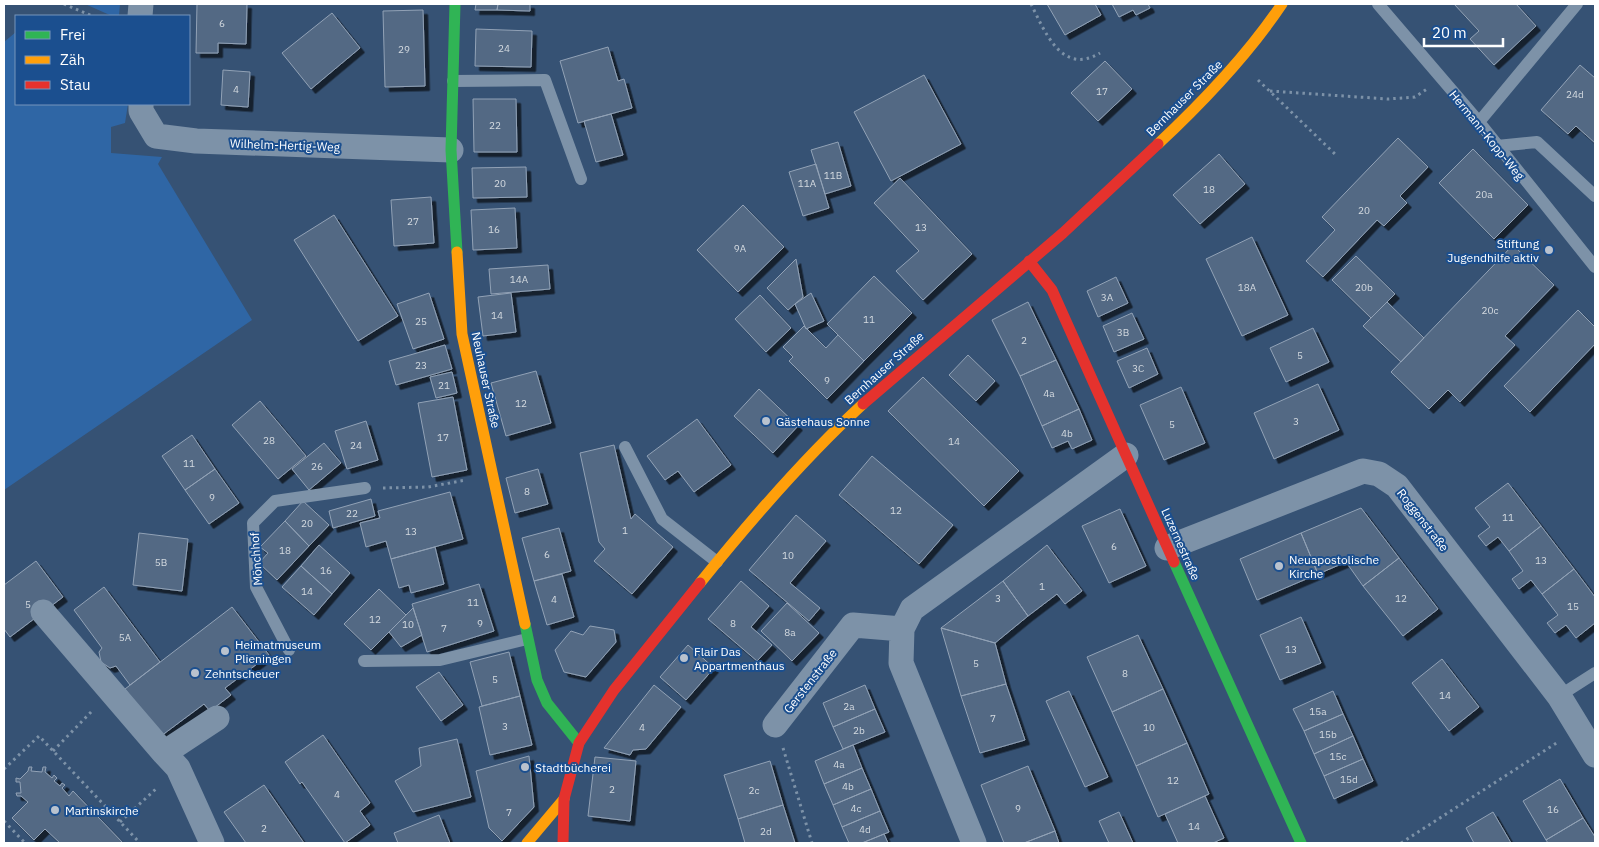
<svg xmlns="http://www.w3.org/2000/svg" width="1599" height="847" viewBox="0 0 1599 847" font-family="'IBM Plex Sans',sans-serif">
	<style>
		.green { fill: #2f66a5 }
		.building { fill: #526984; stroke: #92a2b6; filter: url(#shadow) }
		.lines { fill: none; stroke-linecap: round; stroke-linejoin: round }
		.path { stroke: #7d92a8; stroke-width: 3; stroke-dasharray: 2.5 4; stroke-linecap: butt }
		.lane { stroke: #7d92a8; stroke-width: 12 }
		.street { stroke: #7d92a8; stroke-width: 25 }
		.fast { stroke: #30b455; stroke-width: 11 }
		.slow { stroke: #ff9f0a; stroke-width: 11 }
		.jam { stroke: #e5322d; stroke-width: 11 }
		.poi-dot { fill: #b9c2ce; stroke: #1b4f8f; stroke-width: 2 }
		.labels { text-anchor: middle; dominant-baseline: central; stroke-width: 4; stroke-linejoin: round; paint-order: stroke }
		.number-label { font-size: 10px; fill: #d4dae0 }
		.street-label { font-size: 12px; fill: #fff; stroke: #1b4f8f }
		.poi-label { font-size: 12px; fill: #fff; stroke: #1b4f8f; text-anchor: start }
	</style>
	<defs>
		<filter id="shadow"><feDropShadow dx="4.5" dy="4.5" stdDeviation="0" flood-color="#0009"/></filter>
	</defs>
	<rect width="100%" height="100%" fill="#365274"/>
	<!-- green -->
	<path class="green" d="M85,4H120L119,16H112Z
		M16,32V104H128L125,123L111,127V153L162,157L158,164L252,320L4,490V42Z"/>
	<!-- building -->
	<path class="building" d="M197,4H247L246,44L218,43V53H196Z
		M476,4H498L497,10H475Z
		M498,4H530V11L497,10Z
		M1047,4H1095L1101,15L1065,35Z
		M1112,4H1148L1150,8L1136,15L1133,10L1119,17Z
		M1454,4H1516L1536,26L1494,65L1470,39L1479,31Z
		M423,10L425,86L385,87L383,11Z
		M332,13L360,48L311,89L282,53Z
		M476,29L532,31L531,67L475,66Z
		M608,47L618,81L624,79L632,108L578,123L560,61Z
		M1105,61L1132,89L1098,121L1071,93Z
		M1580,65L1595,78V143L1576,126L1568,134L1541,110Z
		M223,70L250,72L248,107L221,105Z
		M924,75L961,144L891,181L854,112Z
		M473,99H516L517,152H474Z
		M611,114L623,155L596,162L584,121Z
		M1398,138L1428,167L1400,196L1407,203L1384,226L1377,220L1323,277L1306,261L1335,230L1322,217Z
		M838,142L851,186L825,194L811,150Z
		M1473,149L1528,205L1494,239L1439,183Z
		M1219,154L1245,184L1200,224L1173,195Z
		M816,164L829,208L803,216L789,172Z
		M526,167L527,197L473,198L472,168Z
		M900,178L972,254L923,300L896,271L919,251L874,203Z
		M431,197L434,243L394,246L391,200Z
		M743,205L784,247L738,292L697,250Z
		M515,208L517,248L473,250L471,210Z
		M334,215L398,316L358,341L294,240Z
		M1252,237L1288,315L1242,336L1206,259Z
		M1513,245L1554,285L1505,336L1515,345L1460,402L1448,390L1429,409L1391,372Z
		M1356,256L1395,294L1371,318L1332,280Z
		M796,259L803,297L788,310L767,288Z
		M548,265L550,289L491,294L489,269Z
		M874,276L912,313L864,361L827,324Z
		M1116,277L1128,303L1098,317L1087,291Z
		M429,293L444,339L413,349L397,304Z
		M511,293L516,332L483,336L478,297Z
		M811,293L824,321L806,329L795,304Z
		M760,295L791,328L766,352L735,319Z
		M1028,302L1056,360L1020,376L992,320Z
		M1387,302L1424,338L1401,362L1363,326Z
		M1578,310L1595,327V344L1530,412L1504,386Z
		M1132,313L1144,339L1114,352L1103,326Z
		M804,326L826,348L838,335L864,361L827,399L789,361L793,357L783,347Z
		M1313,328L1329,362L1286,382L1270,348Z
		M445,345L452,369L396,385L389,361Z
		M1147,348L1158,374L1129,388L1117,361Z
		M968,355L995,381L976,401L949,375Z
		M1056,360L1079,409L1042,426L1020,376Z
		M536,371L551,423L506,436L491,383Z
		M452,372L457,393L436,398L430,377Z
		M923,377L1019,471L984,506L888,411Z
		M1318,384L1339,430L1274,459L1254,413Z
		M1181,387L1205,443L1164,460L1140,405Z
		M759,389L798,426L773,453L734,416Z
		M453,397L467,470L432,477L418,403Z
		M260,401L306,456L278,479L232,425Z
		M1079,409L1092,440L1072,449L1068,441L1052,448L1042,426Z
		M697,419L731,465L694,492L678,471L665,480L647,456Z
		M366,421L378,460L347,469L335,431Z
		M192,435L215,469L185,490L162,456Z
		M324,443L341,463L309,490L292,469Z
		M614,445L631,519L635,514L673,547L632,594L594,561L605,549L599,542L580,453Z
		M872,456L953,525L919,564L839,495Z
		M215,469L239,503L209,524L185,490Z
		M538,469L548,504L515,513L506,478Z
		M1508,483L1541,526L1509,551L1498,537L1486,546L1478,536L1490,527L1475,508Z
		M450,492L463,539L391,559L386,541L366,547L360,523L380,518L378,511Z
		M371,499L375,516L333,528L329,511Z
		M303,501L329,525L309,546L285,521Z
		M1361,508L1399,558L1363,586L1346,562L1318,574L1301,533Z
		M1120,509L1146,566L1109,583L1082,526Z
		M796,515L826,541L790,583L820,608L809,621L749,570Z
		M285,521L309,546L277,580L259,563L268,553L260,547Z
		M1541,526L1574,569L1542,594L1531,580L1519,589L1512,579L1523,571L1509,551Z
		M559,528L571,571L534,581L522,538Z
		M139,533L188,539L182,591L133,585Z
		M1301,533L1318,574L1257,600L1240,559Z
		M319,545L350,573L332,594L301,566Z
		M1047,545L1082,591L1065,604L1057,594L1028,616L1003,581Z
		M435,547L444,584L411,593L409,585L399,588L391,559Z
		M1399,558L1438,609L1403,636L1363,586Z
		M36,561L63,597L10,637L4,629V585Z
		M301,566L332,594L314,615L282,587Z
		M1574,569L1595,597V623L1576,638L1566,625L1555,633L1547,623L1558,615L1542,594Z
		M562,574L574,617L547,625L534,581Z
		M741,581L769,606L751,627L772,645L757,661L708,619Z
		M1003,581L1028,616L995,643L941,628Z
		M479,584L494,631L427,652L412,604Z
		M104,587L160,662L130,685L116,666L110,668L101,662L99,652L102,648L74,610Z
		M379,589L406,615L371,650L344,624Z
		M787,603L819,633L792,661L761,631Z
		M232,607L269,655L225,688L231,695L210,711L204,704L161,736L125,689Z
		M413,608L422,635L401,647L389,632Z
		M1301,617L1321,663L1280,680L1260,635Z
		M590,626L614,630L616,642L586,677L564,672L555,650L571,631L583,635Z
		M941,628L995,643L1006,684L961,696Z
		M1138,635L1163,689L1112,712L1087,657Z
		M688,645L714,668L686,700L660,677Z
		M509,652L520,696L482,706L470,662Z
		M1442,659L1479,707L1449,731L1412,683Z
		M439,672L463,705L441,721L416,687Z
		M1006,684L1025,740L980,753L961,696Z
		M654,685L681,707L646,749L633,750L630,755L604,748Z
		M865,685L875,709L833,727L823,703Z
		M1163,689L1187,743L1136,766L1112,712Z
		M1069,691L1108,777L1085,787L1046,701Z
		M1333,691L1343,714L1304,731L1293,709Z
		M520,696L532,745L490,755L479,707Z
		M875,709L885,732L843,749L833,727Z
		M1343,714L1353,736L1314,754L1304,731Z
		M323,735L370,803L360,811L370,825L345,843L302,782L300,784L285,762Z
		M1353,736L1363,759L1324,776L1314,754Z
		M457,739L471,797L413,812L395,781L421,766L419,748Z
		M1187,743L1209,794L1158,817L1136,766Z
		M853,745L862,768L824,784L815,761Z
		M529,756L534,807L502,841L489,828L476,771Z
		M595,757L636,761L630,821L588,816Z
		M1363,759L1373,781L1334,799L1324,776Z
		M770,761L783,805L738,819L724,775Z
		M1028,766L1055,831L1024,843H1004L981,785Z
		M29,767H32L31,771L42,772L43,767H46L45,772L52,778L54,775L57,778L54,781L60,786L62,783L65,785L62,788L69,796L73,791L123,843H60L45,829L34,840L12,818L28,802L21,796H17L16,793H21L20,782H16V778L20,779L28,771Z
		M862,768L871,789L833,805L824,784Z
		M1560,779L1583,818L1546,840L1523,801Z
		M264,785L304,843H246L224,812Z
		M871,789L880,811L842,827L833,805Z
		M1205,796L1224,838L1213,843H1178L1165,814Z
		M783,805L795,843H745L738,819Z
		M880,811L889,832L862,843H849L842,827Z
		M1119,812L1133,843H1109L1099,821Z
		M1493,812L1511,843H1474L1466,828Z
		M439,815L450,843H398L394,833Z
		M1583,818L1595,837V843H1548L1546,840Z
		M1055,831L1059,843H1024Z
		M884,834L888,843H862Z"/>
	<g class="lines">
		<!-- path -->
		<path class="path" d="M64,4L92,16
			M1031,4C1045,32 1062,76 1100,53
			M1258,80L1335,154
			M1270,91L1388,99L1415,97L1427,89
			M383,488L428,487L466,480
			M783,748L812,843
			M53,751L93,710
			M4,769L39,736L140,843
			M4,821L25,843
			M120,822L158,787
			M1401,843L1558,742"/>
		<!-- lane -->
		<path class="lane" d="M1378,4L1479,122L1595,267
			M453,81L545,80L581,179
			M1479,122L1577,4
			M1497,146L1537,142L1595,196
			M625,447L662,519L717,562
			M289,650L256,587L253,523L275,501L365,488
			M364,661L440,660L527,639
			M1559,696L1595,673"/>
		<!-- street -->
		<path class="street" d="M140,16L141,4
			M141,104V111L156,136L196,141L451,150
			M1167,548L1363,471L1379,474L1397,486L1559,696L1595,755
			M43,612L164,753
			M775,725L853,625L902,629
			M212,843L178,768L164,753L217,718
			M974,843L901,663L902,629L912,609L1126,455"/>
		<!-- fast -->
		<path class="fast" d="M455,4L451,150L457,252
			M1174,562L1301,843
			M525,624L537,680L547,703L579,743"/>
		<!-- slow -->
		<path class="slow" d="M1158,144C1204,101 1247,56 1282,4
			M457,252L462,334L525,624
			M700,583C750,521 804,458 863,404
			M527,843L564,799"/>
		<!-- jam -->
		<path class="jam" d="M1029,261L1052,290L1174,562
			M863,404L1063,233L1158,144
			M563,843L564,799L579,743L614,690L700,583"/>
	</g>
	<!-- markers -->
	<g class="poi-dot">
		<circle cx="1549" cy="250" r="5"/>
		<circle cx="766" cy="421" r="5"/>
		<circle cx="1279" cy="566" r="5"/>
		<circle cx="225" cy="651" r="5"/>
		<circle cx="684" cy="658" r="5"/>
		<circle cx="195" cy="673" r="5"/>
		<circle cx="525" cy="767" r="5"/>
		<circle cx="55" cy="810" r="5"/>
	</g>
	<g class="labels">
		<!-- number labels -->
		<g class="number-label">
			<text x="222" y="23">6</text>
			<text x="504" y="48">24</text>
			<text x="404" y="49">29</text>
			<text x="236" y="89">4</text>
			<text x="1102" y="91">17</text>
			<text x="1575" y="94">24d</text>
			<text x="495" y="125">22</text>
			<text x="833" y="175">11B</text>
			<text x="500" y="183">20</text>
			<text x="807" y="183">11A</text>
			<text x="1209" y="189">18</text>
			<text x="1484" y="194">20a</text>
			<text x="1364" y="210">20</text>
			<text x="413" y="221">27</text>
			<text x="921" y="227">13</text>
			<text x="494" y="229">16</text>
			<text x="740" y="248">9A</text>
			<text x="519" y="279">14A</text>
			<text x="1247" y="287">18A</text>
			<text x="1364" y="287">20b</text>
			<text x="1107" y="297">3A</text>
			<text x="1490" y="310">20c</text>
			<text x="497" y="315">14</text>
			<text x="869" y="319">11</text>
			<text x="421" y="321">25</text>
			<text x="1123" y="332">3B</text>
			<text x="1024" y="340">2</text>
			<text x="1300" y="355">5</text>
			<text x="421" y="365">23</text>
			<text x="1138" y="368">3C</text>
			<text x="827" y="380">9</text>
			<text x="444" y="385">21</text>
			<text x="1049" y="393">4a</text>
			<text x="521" y="403">12</text>
			<text x="1296" y="421">3</text>
			<text x="1172" y="424">5</text>
			<text x="1067" y="433">4b</text>
			<text x="443" y="437">17</text>
			<text x="269" y="440">28</text>
			<text x="954" y="441">14</text>
			<text x="356" y="445">24</text>
			<text x="189" y="463">11</text>
			<text x="317" y="466">26</text>
			<text x="527" y="491">8</text>
			<text x="212" y="497">9</text>
			<text x="896" y="510">12</text>
			<text x="352" y="513">22</text>
			<text x="1508" y="517">11</text>
			<text x="307" y="523">20</text>
			<text x="625" y="530">1</text>
			<text x="411" y="531">13</text>
			<text x="1114" y="546">6</text>
			<text x="285" y="550">18</text>
			<text x="547" y="554">6</text>
			<text x="788" y="555">10</text>
			<text x="1541" y="560">13</text>
			<text x="161" y="562">5B</text>
			<text x="326" y="570">16</text>
			<text x="1042" y="586">1</text>
			<text x="307" y="591">14</text>
			<text x="998" y="598">3</text>
			<text x="1401" y="598">12</text>
			<text x="554" y="599">4</text>
			<text x="473" y="602">11</text>
			<text x="28" y="604">5</text>
			<text x="1573" y="606">15</text>
			<text x="375" y="619">12</text>
			<text x="480" y="623">9</text>
			<text x="733" y="623">8</text>
			<text x="408" y="624">10</text>
			<text x="444" y="628">7</text>
			<text x="790" y="632">8a</text>
			<text x="125" y="637">5A</text>
			<text x="1291" y="649">13</text>
			<text x="976" y="663">5</text>
			<text x="1125" y="673">8</text>
			<text x="495" y="679">5</text>
			<text x="1445" y="695">14</text>
			<text x="849" y="706">2a</text>
			<text x="1318" y="711">15a</text>
			<text x="993" y="718">7</text>
			<text x="505" y="726">3</text>
			<text x="642" y="727">4</text>
			<text x="1149" y="727">10</text>
			<text x="859" y="730">2b</text>
			<text x="1328" y="734">15b</text>
			<text x="1338" y="756">15c</text>
			<text x="839" y="764">4a</text>
			<text x="1349" y="779">15d</text>
			<text x="1173" y="780">12</text>
			<text x="848" y="786">4b</text>
			<text x="612" y="789">2</text>
			<text x="754" y="790">2c</text>
			<text x="337" y="794">4</text>
			<text x="856" y="808">4c</text>
			<text x="1018" y="808">9</text>
			<text x="1553" y="809">16</text>
			<text x="509" y="812">7</text>
			<text x="1194" y="826">14</text>
			<text x="264" y="828">2</text>
			<text x="865" y="829">4d</text>
			<text x="766" y="831">2d</text>
		</g>
		<!-- street labels -->
		<g class="street-label">
			<text transform="translate(1184 98) rotate(-45)">Bernhauser Straße</text>
			<text transform="translate(1487 135) rotate(51)">Hermann-Kopp-Weg</text>
			<text transform="translate(285 145) rotate(2)">Wilhelm-Hertig-Weg</text>
			<text transform="translate(884 368) rotate(-42)">Bernhauser Straße</text>
			<text transform="translate(486 380) rotate(78)">Neuhauser Straße</text>
			<text transform="translate(1423 520) rotate(52)">Roggenstraße</text>
			<text transform="translate(1181 544) rotate(66)">Luzernestraße</text>
			<text transform="translate(256 559) rotate(-94)">Mönchhof</text>
			<text transform="translate(810 681) rotate(-52)">Gerstenstraße</text>
		</g>
		<!-- poi labels -->
		<g class="poi-label">
			<text x="1539" y="243" text-anchor="end">Stiftung<tspan x="1539" dy="14">Jugendhilfe aktiv</tspan></text>
			<text x="776" y="421">Gästehaus Sonne</text>
			<text x="1289" y="559">Neuapostolische<tspan x="1289" dy="14">Kirche</tspan></text>
			<text x="235" y="644">Heimatmuseum<tspan x="235" dy="14">Plieningen</tspan></text>
			<text x="694" y="651">Flair Das<tspan x="694" dy="14">Appartmenthaus</tspan></text>
			<text x="205" y="673">Zehntscheuer</text>
			<text x="535" y="767">Stadtbücherei</text>
			<text x="65" y="810">Martinskirche</text>
		</g>
	</g>
	<!-- border -->
	<rect width="1599" height="847" fill="none" stroke="#ffffff" stroke-width="10"/>
	<!-- legend -->
	<rect x="15" y="15" width="175" height="90" fill="#1b4f8f" stroke="#7695bc"/>
	<rect x="25" y="31" width="25" height="8" fill="#30b455" stroke="#7695bc"/>
	<text x="60" y="40" font-size="15" fill="#ffffff">Frei</text>
	<rect x="25" y="56" width="25" height="8" fill="#ff9f0a" stroke="#7695bc"/>
	<text x="60" y="65" font-size="15" fill="#ffffff">Zäh</text>
	<rect x="25" y="81" width="25" height="8" fill="#e5322d" stroke="#7695bc"/>
	<text x="60" y="90" font-size="15" fill="#ffffff">Stau</text>
	<!-- scale -->
	<path d="M1424 38v8h79v-8" fill="none" stroke="#ffffff" stroke-width="2.5"/>
	<text x="1432" y="38" font-size="15" fill="#ffffff" stroke="#1b4f8f" stroke-width="4" paint-order="stroke">20 m</text>
</svg>
